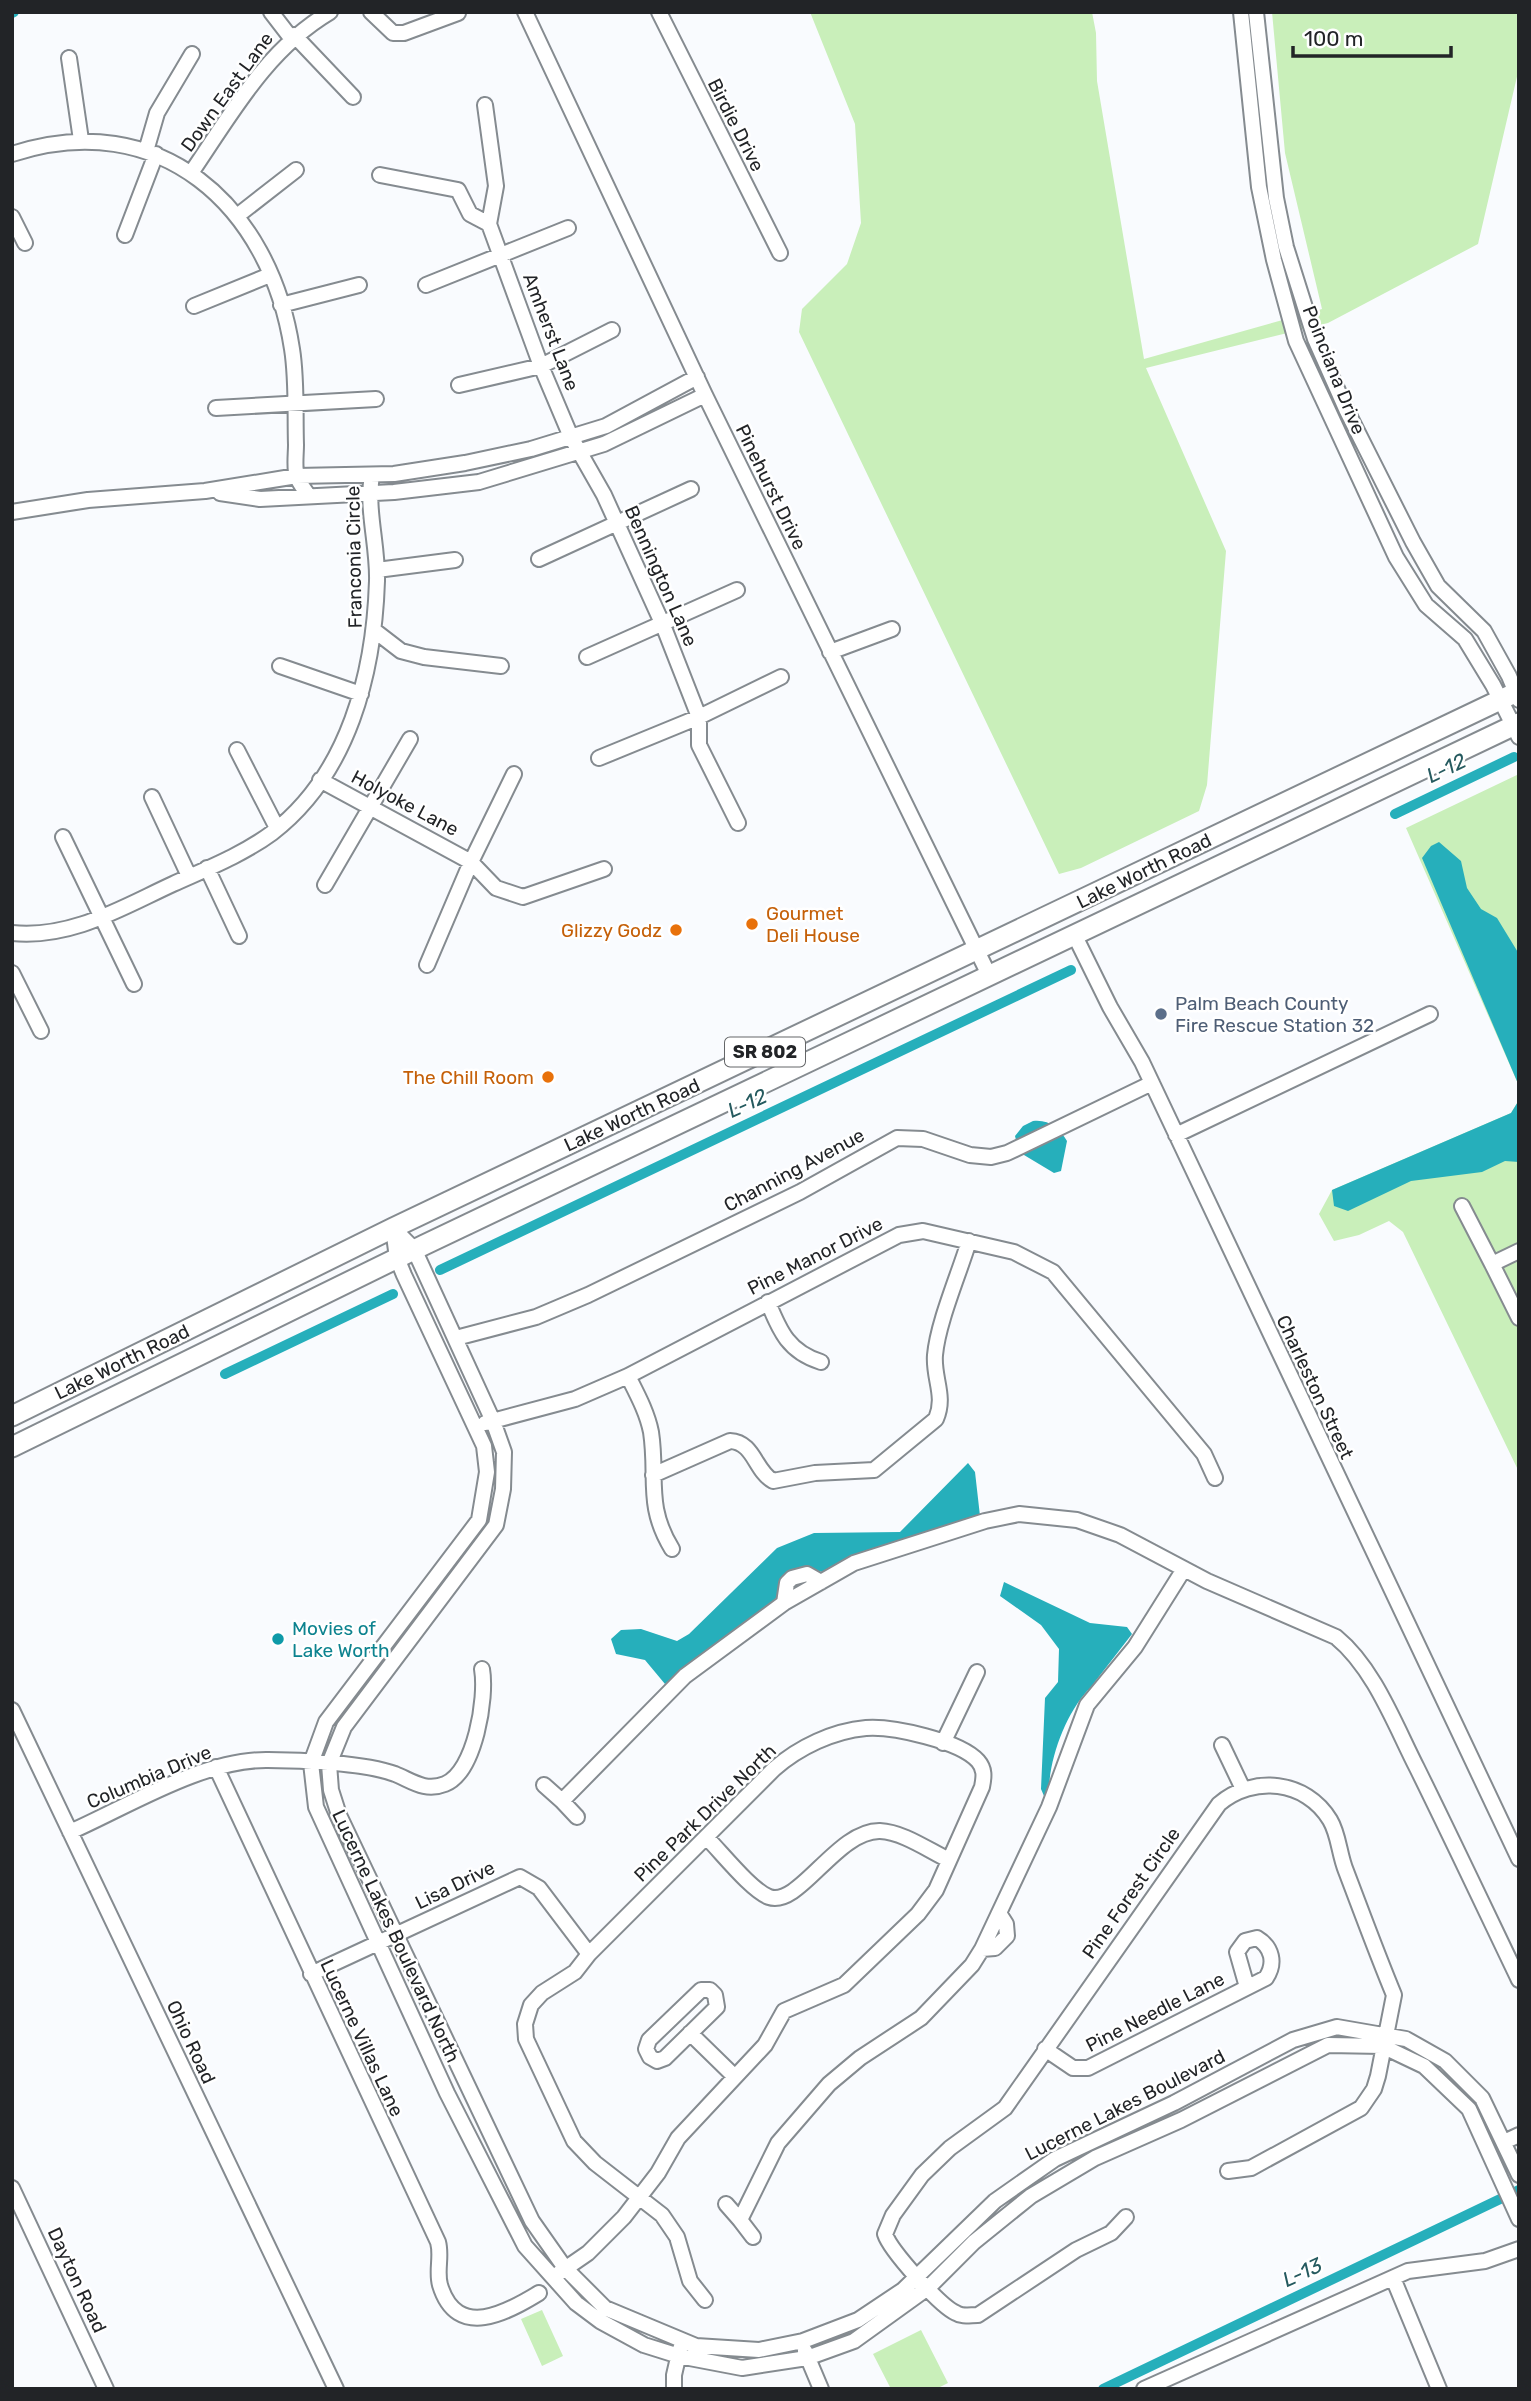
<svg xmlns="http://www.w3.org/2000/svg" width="1531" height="2401" viewBox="0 0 1531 2401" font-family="Rubik,sans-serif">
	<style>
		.green { fill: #c9efba }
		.water { fill: #26afbb }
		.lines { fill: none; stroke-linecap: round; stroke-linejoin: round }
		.canal { stroke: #26afbb; stroke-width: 10 }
		.minor-casing { stroke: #858b90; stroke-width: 18 }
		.major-casing { stroke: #858b90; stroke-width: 23 }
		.minor { stroke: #fff; stroke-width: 14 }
		.major { stroke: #fff; stroke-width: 19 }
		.food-dot { fill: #e8710a; stroke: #fff; stroke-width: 2.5 }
		.service-dot { fill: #5c6f8a; stroke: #fff; stroke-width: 2.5 }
		.culture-dot { fill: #0f9aa8; stroke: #fff; stroke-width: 2.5 }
		.labels { text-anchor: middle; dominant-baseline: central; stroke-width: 5; stroke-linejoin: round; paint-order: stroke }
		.shield { fill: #fff; stroke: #646668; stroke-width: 2 }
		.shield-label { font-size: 18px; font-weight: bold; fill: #222427 }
		.street-label { font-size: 19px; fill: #222427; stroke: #fff }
		.food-label { font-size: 19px; fill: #c56008; stroke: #fff; text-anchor: end }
		.service-label { font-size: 19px; fill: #4e5e75; stroke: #fff; text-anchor: start }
		.culture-label { font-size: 19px; fill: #0d838f; stroke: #fff; text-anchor: start }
		.water-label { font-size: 21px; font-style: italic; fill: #255a5f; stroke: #fff }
	</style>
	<rect width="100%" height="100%" fill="#f9fbfe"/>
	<!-- green -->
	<path class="green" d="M810,12H1092L1096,33L1097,81L1144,359L1322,309L1285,153L1272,12H1517L1519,16V68L1478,244L1328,323L1146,368L1226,551L1207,785L1199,811L1081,868L1059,874L799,332L802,309L847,264L861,223L855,124Z
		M1519,774V1086L1406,828Z
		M1519,1100V1472L1403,1232L1389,1221L1359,1235L1334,1241L1319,1214L1332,1190L1511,1113Z
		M542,2310L563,2356L542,2366L521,2319Z
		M921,2330L948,2383L936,2389H891L873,2354Z"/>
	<!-- water -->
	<path class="water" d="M1439,842L1461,861L1467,888L1481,909L1497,918L1519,954V1086L1422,858L1431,846Z
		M1519,1100V1162L1505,1161L1482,1172L1411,1181L1348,1211L1334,1206L1332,1190L1511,1113Z
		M1033,1121C1049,1119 1060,1129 1067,1141L1061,1171L1054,1173L1019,1152L1015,1136L1023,1126Z
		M968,1463L975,1472L980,1516L860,1553L824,1572L793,1569L783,1579L774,1603L695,1659L665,1684L645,1660L616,1654L611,1639L621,1630L641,1629L677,1641L689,1634L777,1548L814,1533L900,1532Z
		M1004,1582L1090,1623L1127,1627L1132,1634L1094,1683L1092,1693L1088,1690C1065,1715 1048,1761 1049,1795L1044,1796L1041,1789L1045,1698L1058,1682L1059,1649L1041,1625L1000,1596Z"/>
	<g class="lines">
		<!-- canal -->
		<path class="canal" d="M12,13L14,12
			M1395,814L1514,757
			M440,1270L1071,970
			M225,1374L393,1294
			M1103,2389L1519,2190"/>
		<!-- minor casing -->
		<g class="minor-casing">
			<path id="minor" d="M271,12L291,38
				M371,12L393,33H404L458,13
				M525,12L705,395L989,975
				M659,12L780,253
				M1241,12L1259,187L1274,260L1296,341L1396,557L1426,605L1465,639L1493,685L1519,737
				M1256,12L1276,198L1286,247L1315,339L1346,409L1413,542L1438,586L1484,631L1509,676L1519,700
				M294,35L353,97
				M69,58L81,140
				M485,105L496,186L489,224
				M146,151L157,113L192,54
				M12,154C159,106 270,205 292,349C297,380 295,413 296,445C296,455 294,468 297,477C299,483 305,490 308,495
				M191,173C232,113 266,50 330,12
				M380,175L458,190L470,214L489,224
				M237,216L296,170
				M12,217L25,243
				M489,224L541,366L571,437L604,495L663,625L699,717V745L738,823
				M125,235L156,154
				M426,285L568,228
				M281,305L359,285
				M194,306L270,275
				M459,385L541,366L612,330
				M216,408L376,399
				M220,493L260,499L394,492L479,482L604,444L705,395
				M12,512L88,500L205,491L297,476L394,474L465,463L531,449L606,426L697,377
				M539,559L691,489
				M377,570L455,560
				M375,631L401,651L424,657L501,666
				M830,652L892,629
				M587,657L737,590
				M280,666L361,694
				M237,750L277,828
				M599,758L699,717L781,677
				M320,780L471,862L496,888L523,897L604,869
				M152,797L189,876
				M63,837L134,984
				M207,868L239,936
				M325,885L410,739
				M12,933C71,939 121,908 173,884C206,869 242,855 272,833C349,774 374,673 377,581C378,545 366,510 372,475
				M1074,934L1110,1007L1142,1062L1519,1859
				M427,965L471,862L514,774
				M12,973L41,1031
				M1176,1135L1430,1014
				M1462,1206L1492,1264
				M393,1228L397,1258L404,1275L484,1446L487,1472L479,1520L326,1722L311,1763L316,1807L447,2093L525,2246L576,2303L600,2321L644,2345L679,2356L742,2368L807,2358L854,2341L929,2287L974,2242L1031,2196L1095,2158L1181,2120L1328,2045L1382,2046L1424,2066L1469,2109L1519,2219
				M393,1228L414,1249L493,1421L504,1452L503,1489L496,1525L344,1727L329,1764L331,1790L339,1815L532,2221L565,2268L605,2308L696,2346L759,2350L803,2341L858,2320L903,2290L995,2201L1055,2159L1174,2103L1293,2040L1337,2027L1406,2039L1445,2061L1482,2098L1519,2175
				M1519,1251L1492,1264L1519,1318
				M768,1302C780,1332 789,1352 821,1362
				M456,1338L536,1317L588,1295L800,1192L897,1138L923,1139L970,1155L991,1157L1007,1153L1152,1083
				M628,1376C637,1394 647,1412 651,1432C658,1478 645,1505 672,1549
				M485,1423L575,1399L628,1376L899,1235L923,1231L1014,1252L1053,1272L1204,1454L1215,1478
				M653,1475L730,1441C754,1442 755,1471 773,1481L815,1473L874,1470L936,1419C946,1396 933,1378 935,1355C938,1322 959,1274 969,1241
				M784,1603L787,1583L792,1578L807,1574L821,1582
				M12,1710L336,2389
				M943,1743L977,1672
				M1222,1745L1243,1789
				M216,1767L438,2242C442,2256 436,2271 440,2285C457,2341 508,2312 539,2293
				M544,1785L562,1801L685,1676L784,1603L854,1563L985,1521L1019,1514L1077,1520L1120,1535L1207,1581L1336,1637C1374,1668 1395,1725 1417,1768C1452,1839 1485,1909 1519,1980
				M562,1801L577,1817
				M70,1832C129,1806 203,1759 268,1760C301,1760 365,1763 395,1774C412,1781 425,1792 445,1784C475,1772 487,1698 482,1669
				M707,1838C722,1853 751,1890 769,1897C799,1908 837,1830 880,1831C903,1832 928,1850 949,1860
				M982,1949L995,1948L1007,1936L1006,1924L999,1913
				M311,1974L520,1877L539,1888L589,1954
				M701,1990H710L715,1995L717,2007L665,2058L657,2061L650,2057L646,2049L649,2040Z
				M690,2033L734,2076
				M1045,2049L1073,2068H1088L1266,1978C1276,1963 1272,1947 1257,1938L1245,1941L1237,1952L1247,1987
				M1504,2142L1519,2135
				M12,2188L106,2389
				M726,2204L740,2220
				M1126,2217L1111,2233L1076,2250L978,2315C970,2315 962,2317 956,2313C940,2306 890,2250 885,2234L893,2215L922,2175L950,2148L1005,2108L1219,1804C1253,1775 1306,1780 1330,1820C1339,1835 1339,1854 1346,1871C1362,1913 1377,1954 1394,1995L1378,2076L1374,2089L1361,2108L1251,2168L1228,2171
				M753,2237L740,2220L778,2143L829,2084L860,2058L921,2018L972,1965L982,1949L1049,1807L1087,1705L1135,1647L1184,1569
				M559,2273L588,2253L624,2217L658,2173L678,2138L765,2045L784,2011L844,1985L918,1914L936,1890L982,1787C984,1777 985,1769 978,1761C960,1741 893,1726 866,1728C833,1731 799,1747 774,1769L589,1954L575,1972L542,1993L531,2005L525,2024L526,2039L574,2141L595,2163L662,2215L677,2237L690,2281L705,2300
				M1393,2278L1439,2389
				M805,2351L821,2389
				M674,2389V2375L680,2349
				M1144,2389L1408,2271L1485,2261L1519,2249"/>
		</g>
		<!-- major casing -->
		<g class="major-casing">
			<path id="major" d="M12,1416L393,1228L1519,691
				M12,1447L424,1245L1519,723"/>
		</g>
		<!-- minor -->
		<use href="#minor" class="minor"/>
		<!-- major -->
		<use href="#major" class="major"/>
	</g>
	<!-- markers -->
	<g class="food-dot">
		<circle cx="752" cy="924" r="7"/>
		<circle cx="676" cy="930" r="7"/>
		<circle cx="548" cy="1077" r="7"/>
	</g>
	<circle class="service-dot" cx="1161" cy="1014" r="7"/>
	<circle class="culture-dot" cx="278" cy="1639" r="7"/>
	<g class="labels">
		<!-- shield labels -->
		<rect class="shield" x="725" y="1037.5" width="80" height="29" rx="5"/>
		<g class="shield-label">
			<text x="765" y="1052">SR 802</text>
		</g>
		<!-- street labels -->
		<g class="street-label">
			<text transform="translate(227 92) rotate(-54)">Down East Lane</text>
			<text transform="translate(736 125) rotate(63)">Birdie Drive</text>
			<text transform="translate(551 332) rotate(69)">Amherst Lane</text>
			<text transform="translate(1334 370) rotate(68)">Poinciana Drive</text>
			<text transform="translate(771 487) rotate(64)">Pinehurst Drive</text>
			<text transform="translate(354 557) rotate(-91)">Franconia Circle</text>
			<text transform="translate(661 576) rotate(66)">Bennington Lane</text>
			<text transform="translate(405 803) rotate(28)">Holyoke Lane</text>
			<text transform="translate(1144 871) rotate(-26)">Lake Worth Road</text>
			<text transform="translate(632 1115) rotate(-25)">Lake Worth Road</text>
			<text transform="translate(794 1170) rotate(-28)">Channing Avenue</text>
			<text transform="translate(815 1256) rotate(-27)">Pine Manor Drive</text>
			<text transform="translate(122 1362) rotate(-26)">Lake Worth Road</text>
			<text transform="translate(1315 1387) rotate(65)">Charleston Street</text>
			<text transform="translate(149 1777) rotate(-23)">Columbia Drive</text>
			<text transform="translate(705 1813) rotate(-44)">Pine Park Drive North</text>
			<text transform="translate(455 1885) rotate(-26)">Lisa Drive</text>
			<text transform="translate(1131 1893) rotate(-55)">Pine Forest Circle</text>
			<text transform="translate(396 1936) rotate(65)">Lucerne Lakes Boulevard North</text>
			<text transform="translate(1155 2012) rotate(-27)">Pine Needle Lane</text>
			<text transform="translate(362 2038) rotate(65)">Lucerne Villas Lane</text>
			<text transform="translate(191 2042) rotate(65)">Ohio Road</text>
			<text transform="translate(1125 2105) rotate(-27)">Lucerne Lakes Boulevard</text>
			<text transform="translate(77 2280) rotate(65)">Dayton Road</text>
		</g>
		<!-- food labels -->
		<g class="food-label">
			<text x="766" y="913" text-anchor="start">Gourmet<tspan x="766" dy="22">Deli House</tspan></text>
			<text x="662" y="930">Glizzy Godz</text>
			<text x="534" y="1077">The Chill Room</text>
		</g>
		<!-- service labels -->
		<g class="service-label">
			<text x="1175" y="1003">Palm Beach County<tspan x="1175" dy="22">Fire Rescue Station 32</tspan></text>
		</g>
		<!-- culture labels -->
		<g class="culture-label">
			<text x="292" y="1628">Movies of<tspan x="292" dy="22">Lake Worth</tspan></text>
		</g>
		<!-- water labels -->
		<g class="water-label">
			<text transform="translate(1446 768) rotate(-26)">L-12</text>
			<text transform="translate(747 1103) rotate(-25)">L-12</text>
			<text transform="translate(1302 2272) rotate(-25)">L-13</text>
		</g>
	</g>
	<!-- border -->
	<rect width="1531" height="2401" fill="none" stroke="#222427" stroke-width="28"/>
	<!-- scale -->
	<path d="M1293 46v10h158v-10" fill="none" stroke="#222427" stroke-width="3.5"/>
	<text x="1304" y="46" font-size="21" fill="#222427" stroke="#ffffff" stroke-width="5" paint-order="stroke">100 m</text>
</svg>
